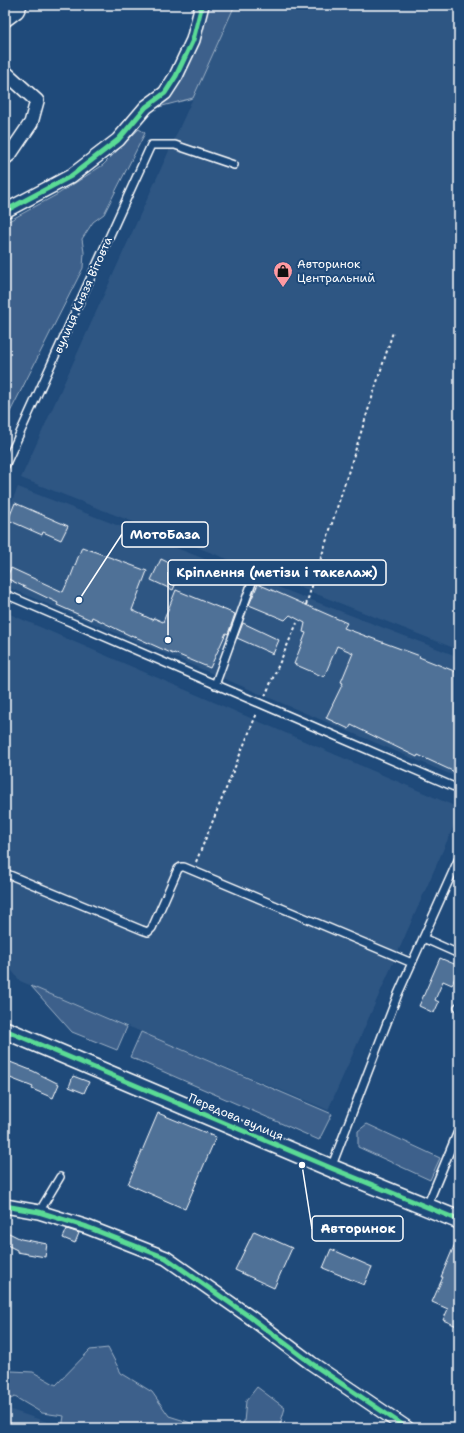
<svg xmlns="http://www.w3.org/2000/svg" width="464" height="1433" viewBox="0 0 464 1433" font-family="'Shantell Sans',sans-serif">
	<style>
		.built { fill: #2e5683 }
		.green { fill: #3c618b; stroke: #9eb0c5 }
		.building { fill: #507197; stroke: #fff }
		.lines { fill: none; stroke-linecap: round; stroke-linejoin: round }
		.service-casing { stroke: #fff; stroke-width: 10 }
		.minor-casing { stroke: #fff; stroke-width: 16 }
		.tertiary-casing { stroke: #fff; stroke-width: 20 }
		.path { stroke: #fff; stroke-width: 2; stroke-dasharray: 3 3; stroke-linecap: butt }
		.service { stroke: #1f4a7a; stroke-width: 7 }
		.minor { stroke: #1f4a7a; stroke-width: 13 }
		.tertiary { stroke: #1f4a7a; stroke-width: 17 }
		.cycleway-casing { stroke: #1f4a7a; stroke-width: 8 }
		.cycleway { stroke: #5adb95; stroke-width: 5 }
		.labels { text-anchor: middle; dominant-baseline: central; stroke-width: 4; stroke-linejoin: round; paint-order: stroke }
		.poi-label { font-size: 12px; fill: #fff; stroke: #1f4a7a; text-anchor: start }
		.street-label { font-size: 12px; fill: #fff; stroke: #1f4a7a }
		.leader { fill: none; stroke: #fff; stroke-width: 1.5 }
		.callout-dot { fill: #fff; stroke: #1f4a7a; stroke-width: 1.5 }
		.callout { fill: #1f4a7a; stroke: #fff; stroke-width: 1.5 }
		.callout-label { font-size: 13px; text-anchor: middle; font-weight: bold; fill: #fff }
	</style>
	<rect width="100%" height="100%" fill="#1f4a7a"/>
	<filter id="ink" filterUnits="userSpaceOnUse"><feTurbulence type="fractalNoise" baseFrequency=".025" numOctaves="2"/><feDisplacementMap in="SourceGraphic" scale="8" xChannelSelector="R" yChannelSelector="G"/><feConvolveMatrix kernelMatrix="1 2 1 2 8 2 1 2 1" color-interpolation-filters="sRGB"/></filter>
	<g filter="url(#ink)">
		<!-- built -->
		<path class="built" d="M235,5H445L459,11V650L21,478Z
			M18,487L459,657V778L5,586V517Z
			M5,612L459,808V814L328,1110L20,981L5,962Z
			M5,1408L65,1428H5Z"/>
		<!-- green -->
		<path class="green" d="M204,5H235L193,98L151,109L174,87Z
			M139,129L145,133L104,214L93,222L82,239L84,252L83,268L5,422V223L58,194L103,165Z
			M31,986L127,1027L117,1050L72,1032Z
			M141,1032L332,1114L319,1140L130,1057Z
			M367,1124L440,1158L430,1180L358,1147V1131Z
			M108,1348L121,1373L152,1392L169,1416L207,1428H62L64,1416L42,1413L15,1397L5,1401V1350L11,1371L33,1372L56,1385L90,1350Z
			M257,1387L285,1408L279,1428H238L244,1422L246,1401Z"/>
		<!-- building -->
		<path class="building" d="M15,503L68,526L61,540L43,532L42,535L8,520Z
			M82,547L147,571L132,610L153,620L154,618L163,622L176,590L235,614L228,634L226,633L210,668L174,653L173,654L131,635V636L92,617L91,620L57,605L58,603L6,578L11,568L63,592L68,581H69Z
			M161,559L182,569L173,590L151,580Z
			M258,584L347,623L344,628L420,656L419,657L459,673V774L418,755L417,757L351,725L349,729L326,718L343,683L341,682L353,653L337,646L324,677L294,664L306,633L303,632L305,623L290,615L285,620L249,605Z
			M243,623L279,640L273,654L237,638Z
			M440,958L459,966V968L452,985L443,981L435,1000L439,1002L434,1013L419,1006Z
			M5,1060L33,1071L59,1084L53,1098L32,1089L33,1087L5,1076Z
			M73,1076L89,1082L84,1093L69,1087Z
			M158,1113L216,1137L185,1209L128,1184Z
			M67,1229L79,1233L75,1243L63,1238Z
			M5,1231L21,1239L47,1244L45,1257L17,1252V1250L5,1244Z
			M254,1231L292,1248L274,1288L235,1270Z
			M459,1234V1327L443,1320L448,1309L432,1302L443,1277H441Z
			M331,1249L372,1267L364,1285L323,1268Z"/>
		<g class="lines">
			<!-- service casing -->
			<g class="service-casing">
				<path id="service" d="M5,466L151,145H175L234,165
					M5,594L459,789
					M215,685L254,577
					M5,873L142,930L148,932L152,928L178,869L181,867H184L412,963
					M423,938L459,954
					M458,1007L459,1008
					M331,1168L398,994L459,858
					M427,1206L459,1129
					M39,1212L60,1177"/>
			</g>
			<!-- minor casing -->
			<g class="minor-casing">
				<path id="minor" d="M5,20L17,11L20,5
					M5,72L37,101L31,123L10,154L5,158
					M5,211L71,176L118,140L146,107L165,93L176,76L193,40L202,5
					M5,1206L39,1212L87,1227L166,1258L250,1317L311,1363L407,1428"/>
			</g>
			<!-- tertiary casing -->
			<g class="tertiary-casing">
				<path id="tertiary" d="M5,1030L331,1168L459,1220"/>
			</g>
			<!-- path -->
			<path class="path" d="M306,605L393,332
				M265,696L297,623
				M196,862L257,713"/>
			<!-- service -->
			<use href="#service" class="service"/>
			<!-- minor -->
			<use href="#minor" class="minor"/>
			<!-- tertiary -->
			<use href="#tertiary" class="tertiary"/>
			<!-- cycleway casing -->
			<g class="cycleway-casing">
				<path id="cycleway" d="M5,211L71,176L118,140L146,107L165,93L176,76L193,40L202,5
					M5,1030L331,1168L459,1220
					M5,1206L39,1212L87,1227L166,1258L250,1317L311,1363L407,1428"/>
			</g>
			<!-- cycleway -->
			<use href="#cycleway" class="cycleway"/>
		</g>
	</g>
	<!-- icons -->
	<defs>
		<g id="shop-pin" transform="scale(1)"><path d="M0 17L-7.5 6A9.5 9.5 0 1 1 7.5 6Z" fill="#ff9aa2" stroke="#1f4a7a"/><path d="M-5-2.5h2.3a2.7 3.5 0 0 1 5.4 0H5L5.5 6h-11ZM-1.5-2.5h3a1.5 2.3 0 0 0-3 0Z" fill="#111"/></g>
	</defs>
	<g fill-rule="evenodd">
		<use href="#shop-pin" x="283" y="271"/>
	</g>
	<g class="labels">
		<!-- poi labels -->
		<g class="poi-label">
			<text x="297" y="264">Авторинок<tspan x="297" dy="14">Центральний</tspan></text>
		</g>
		<!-- street labels -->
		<g class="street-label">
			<text transform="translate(83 295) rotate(-66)">вулиця Князя Вітовта</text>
			<text transform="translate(236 1117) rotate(23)">Передова вулиця</text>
		</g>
	</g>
	<!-- callouts -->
	<path class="leader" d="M79 600L122 534M168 640L168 572M302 1165L312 1229"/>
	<g class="callout-dot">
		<circle cx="79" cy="600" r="4"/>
		<circle cx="168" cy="640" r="4"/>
		<circle cx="302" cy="1165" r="4"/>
	</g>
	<g class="callout">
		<rect x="122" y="522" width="86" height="25" rx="4"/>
		<rect x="168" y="560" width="218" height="25" rx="4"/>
		<rect x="312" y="1216" width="91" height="25" rx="4"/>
	</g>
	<g class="callout-label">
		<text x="165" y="539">МотоБаза</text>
		<text x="277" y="577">Кріплення (метізи і такелаж)</text>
		<text x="358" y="1233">Авторинок</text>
	</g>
	<!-- margin -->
	<rect width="464" height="1433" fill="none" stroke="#1f4a7a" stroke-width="20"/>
	<rect x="10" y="10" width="444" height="1413" fill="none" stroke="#fff" stroke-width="1.5" filter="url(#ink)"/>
</svg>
